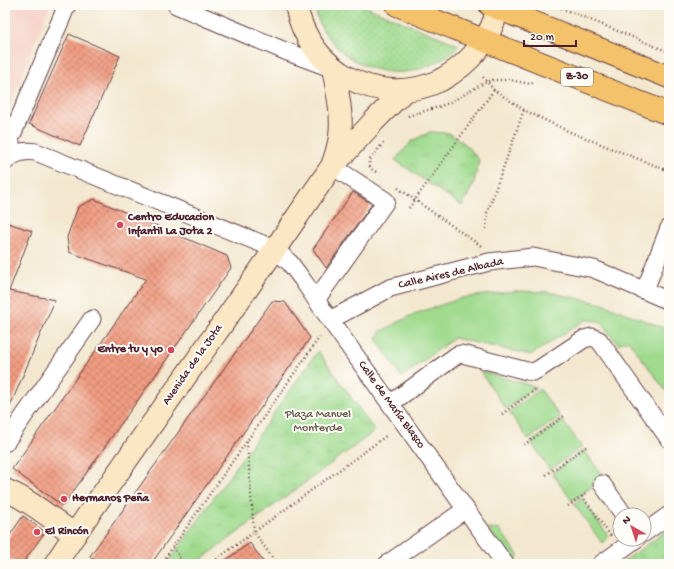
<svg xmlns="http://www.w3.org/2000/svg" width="674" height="569" viewBox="0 0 674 569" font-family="'Gochi Hand',sans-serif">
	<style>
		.built { fill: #f6d1c6 }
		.grass { fill: url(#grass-dots); stroke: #747c5c }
		.park { fill: url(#park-tufts); stroke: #747c5c }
		.garden { fill: #9fda8d; stroke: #747c5c }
		.building { fill: url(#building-cross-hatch) }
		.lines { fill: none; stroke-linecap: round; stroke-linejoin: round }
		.street-casing { stroke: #633d44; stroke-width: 19 }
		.secondary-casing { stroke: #633d44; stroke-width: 24 }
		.highway-casing { stroke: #633d44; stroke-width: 24 }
		.path { stroke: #633d44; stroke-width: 2.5; stroke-dasharray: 1 3; stroke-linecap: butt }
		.street { stroke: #fff; stroke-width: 17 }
		.secondary { stroke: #fbe7c3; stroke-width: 22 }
		.highway { stroke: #f4c26a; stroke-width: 22 }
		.poi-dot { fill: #d1495b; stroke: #fdfcf7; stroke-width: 1.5 }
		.labels { text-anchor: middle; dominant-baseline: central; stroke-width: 4; stroke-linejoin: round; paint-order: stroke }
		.shield { fill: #fdfcf7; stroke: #806168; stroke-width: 1 }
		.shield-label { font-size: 11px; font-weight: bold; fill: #4a1f2b }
		.poi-label { font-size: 12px; font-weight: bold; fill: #4a1f2b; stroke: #fdfcf7; text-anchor: start }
		.street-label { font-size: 12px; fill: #4a1f2b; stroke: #fdfcf7 }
		.park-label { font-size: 12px; fill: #645748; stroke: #fdfcf7 }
	</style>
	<defs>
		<pattern id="grass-dots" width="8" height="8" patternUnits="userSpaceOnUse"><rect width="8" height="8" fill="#9fda8d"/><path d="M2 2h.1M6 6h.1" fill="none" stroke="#8abb7a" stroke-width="1.8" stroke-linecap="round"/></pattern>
		<pattern id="park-tufts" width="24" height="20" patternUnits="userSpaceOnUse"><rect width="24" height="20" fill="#9fda8d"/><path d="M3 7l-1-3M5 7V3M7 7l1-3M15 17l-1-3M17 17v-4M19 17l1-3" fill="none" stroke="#8abb7a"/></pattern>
		<pattern id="building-cross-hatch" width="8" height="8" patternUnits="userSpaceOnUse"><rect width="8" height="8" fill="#f19d82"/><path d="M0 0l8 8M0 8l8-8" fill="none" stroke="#c57f6b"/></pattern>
	</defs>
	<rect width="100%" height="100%" fill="#fdfcf7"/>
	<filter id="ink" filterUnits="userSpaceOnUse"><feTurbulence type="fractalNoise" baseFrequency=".025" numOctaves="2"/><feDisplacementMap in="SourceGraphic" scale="8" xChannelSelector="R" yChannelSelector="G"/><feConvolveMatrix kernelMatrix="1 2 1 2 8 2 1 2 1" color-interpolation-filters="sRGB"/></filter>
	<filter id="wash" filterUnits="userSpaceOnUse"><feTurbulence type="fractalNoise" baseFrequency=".012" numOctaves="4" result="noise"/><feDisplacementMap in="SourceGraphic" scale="16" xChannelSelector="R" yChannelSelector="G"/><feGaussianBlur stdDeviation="0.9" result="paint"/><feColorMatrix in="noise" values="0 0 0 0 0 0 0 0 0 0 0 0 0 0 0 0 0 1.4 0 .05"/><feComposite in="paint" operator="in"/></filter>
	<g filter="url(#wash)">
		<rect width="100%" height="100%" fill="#f3e8cf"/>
		<!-- built -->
		<path class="built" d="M5,5H50L5,118Z"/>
		<!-- grass -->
		<path class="grass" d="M314,5H361L459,45C450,57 436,63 423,68C384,81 343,63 322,28C318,21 316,13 314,5Z"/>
		<!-- park -->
		<path class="park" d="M430,132L449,133L464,143L479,160L474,183L462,206L395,160L412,141Z
			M318,351L375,431L195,564H167Z
			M669,529V564H620Z"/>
		<!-- garden -->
		<path class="garden" d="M515,291L548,292L603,304L669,330V395L628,340L618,344L600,321L585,320L531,355L454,338L402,377L377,340L380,332L414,314L462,298Z
			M480,371L536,387L506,409Z
			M540,389L560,417L528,439L509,412Z
			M562,420L582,447L550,470L531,442Z
			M584,450L604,478L572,501L552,473Z
			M582,498L609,537L602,543L574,504Z
			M488,529L500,530L518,555L516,564H513Z"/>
		<g id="blocks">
			<!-- building -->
			<path class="building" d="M69,34L120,56L80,146L29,124Z
				M353,192L372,204L326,268L313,249Z
				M94,199L227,256L231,268L63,506L12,469L146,279L69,252L67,237L78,207Z
				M5,222L32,231L9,291L55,300L5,418Z
				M272,301L285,302L310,338L151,564H96L90,556Z
				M23,516L45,532L22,564H5V542Z
				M250,543L265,564H220Z"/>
		</g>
	</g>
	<g filter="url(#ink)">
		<use href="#blocks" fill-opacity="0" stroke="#633d44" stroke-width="1"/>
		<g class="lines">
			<!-- street casing -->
			<g class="street-casing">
				<path id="street" d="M176,5L285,51L331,68
					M11,143L10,140L67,5
					M5,162C13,153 24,150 36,152L275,249L290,263L302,279L330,320L505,564
					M645,290L669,228
					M316,300L386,201L332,166
					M330,320L390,288L489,262L533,257L594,269L669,301
					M390,404L457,355L461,354L466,355L527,371L533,372L539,369L584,339L592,337L599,340L669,439
					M5,443L92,319
					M602,484L624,515
					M644,533L669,515
					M387,564L466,509
					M601,564L636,539"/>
			</g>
			<!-- secondary casing -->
			<g class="secondary-casing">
				<path id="secondary" d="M296,5C308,71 379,110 441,80C455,72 468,62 478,49C488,36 496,21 498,5
					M333,163C336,154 339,146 340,136C343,114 337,90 333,68
					M5,490C30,500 52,519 75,535
					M55,564L86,518L275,249L332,166L344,154L374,121L405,90"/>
			</g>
			<!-- highway casing -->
			<g class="highway-casing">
				<path id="highway" d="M397,5C487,42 578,78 669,114
					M490,5L669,77"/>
			</g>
			<!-- path -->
			<path class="path" d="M554,5L669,52
				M483,77L494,90L524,110L570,132L669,171
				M408,116L435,108L449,103L484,83L492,80H510L530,84L535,82
				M376,172C371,169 369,168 369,161L384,142
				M398,188L481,246
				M409,208L494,90
				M486,229L487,213L524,110
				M502,414L536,389
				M247,442L254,532L277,564
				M524,445L564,416
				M546,475L587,446
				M582,496L611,536
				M568,506L587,493
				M173,547L184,564
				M161,564L321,335
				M210,564L386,436"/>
			<!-- street -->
			<use href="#street" class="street"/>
			<!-- secondary -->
			<use href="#secondary" class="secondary"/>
			<!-- highway -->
			<use href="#highway" class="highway"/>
		</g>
	</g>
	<!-- markers -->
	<g class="poi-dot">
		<circle cx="120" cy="225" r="4"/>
		<circle cx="171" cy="350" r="4"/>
		<circle cx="64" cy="499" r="4"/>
		<circle cx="37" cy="532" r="4"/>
	</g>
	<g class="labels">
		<!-- shield labels -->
		<rect class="shield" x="561" y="68" width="32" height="18" rx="3"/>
		<g class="shield-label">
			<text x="577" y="77">Z-30</text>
		</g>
		<!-- poi labels -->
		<g class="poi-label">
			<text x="128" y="218">Centro Educacion<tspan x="128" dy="14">Infantil La Jota 2</tspan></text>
			<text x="163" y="350" text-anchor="end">Entre tu y yo</text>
			<text x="72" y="499">Hermanos Peña</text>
			<text x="45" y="532">El Rincón</text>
		</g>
		<!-- street labels -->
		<g class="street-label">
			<text transform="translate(451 274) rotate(-13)">Calle Aires de Albada</text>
			<text transform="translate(193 365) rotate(-55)">Avenida de la Jota</text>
			<text transform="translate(391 405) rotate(54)">Calle de María Blasco</text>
		</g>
		<!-- park labels -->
		<g class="park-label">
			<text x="318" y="415">Plaza Manuel<tspan x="318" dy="14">Monterde</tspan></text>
		</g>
	</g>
	<!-- margin -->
	<rect width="674" height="569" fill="none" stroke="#fdfcf7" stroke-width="20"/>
	<!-- north arrow -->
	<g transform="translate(632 527) rotate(321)"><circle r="19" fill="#fdfcf7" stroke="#b5a4a5"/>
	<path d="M0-3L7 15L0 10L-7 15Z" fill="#d1495b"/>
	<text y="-6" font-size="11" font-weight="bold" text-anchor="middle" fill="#4a1f2b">N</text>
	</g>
	<!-- scale -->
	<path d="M524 40v6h52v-6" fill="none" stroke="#4a1f2b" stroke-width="2"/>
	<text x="530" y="40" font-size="12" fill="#4a1f2b" stroke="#fdfcf7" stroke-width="3" paint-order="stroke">20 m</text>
</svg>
